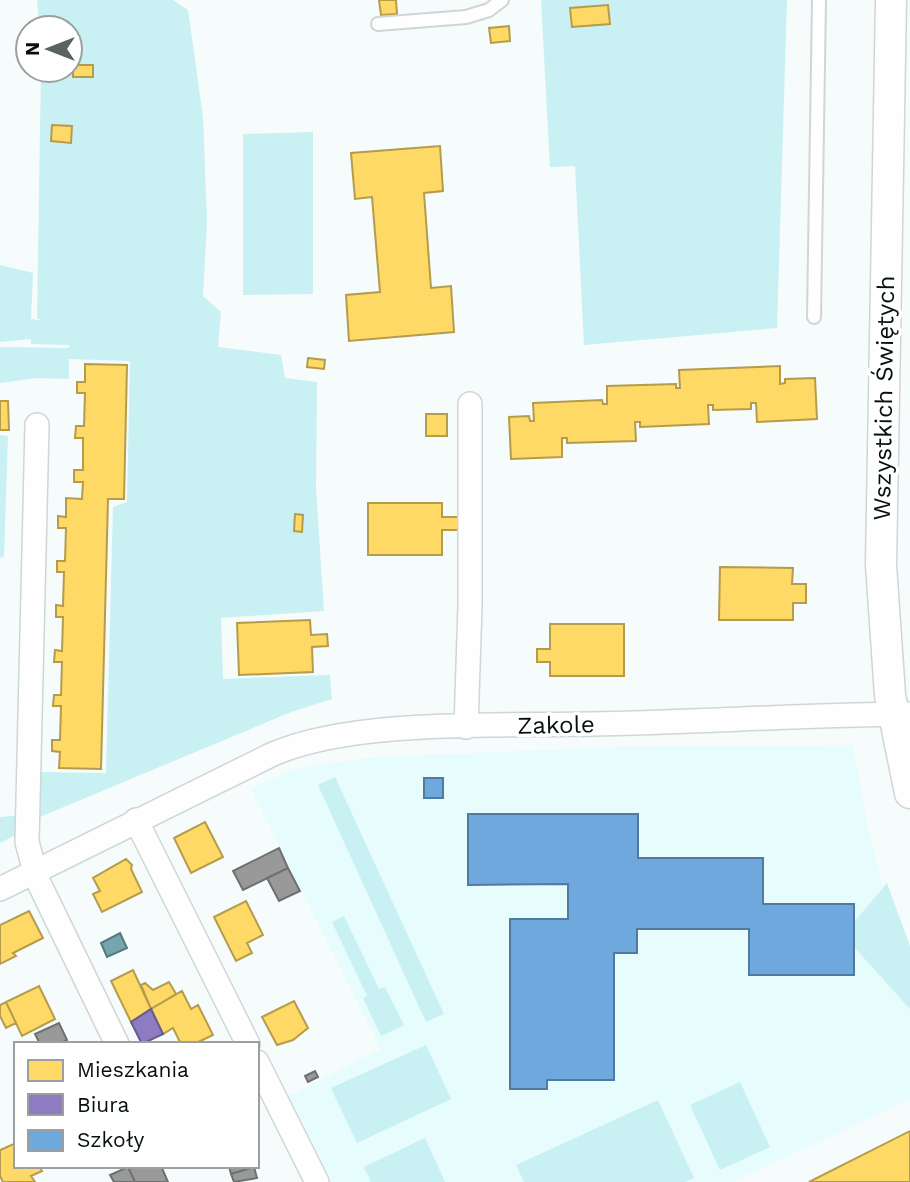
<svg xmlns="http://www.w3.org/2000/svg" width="910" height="1182" viewBox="0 0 910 1182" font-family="'Work Sans',sans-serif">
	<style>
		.built { fill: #e6fcfd }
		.green { fill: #c9f0f2 }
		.homes { fill: #ffd966; stroke: #b59c4c; stroke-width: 2 }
		.offices { fill: #8e7cc3; stroke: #665b8d; stroke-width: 2 }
		.schools { fill: #6fa8dc; stroke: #507a9f; stroke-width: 2 }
		.public { fill: #76a5af; stroke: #55787f; stroke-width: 2 }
		.industry { fill: #999; stroke: #6d7070; stroke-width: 2 }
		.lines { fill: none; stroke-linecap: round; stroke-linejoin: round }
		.service-casing { stroke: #cfd6d6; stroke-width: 16 }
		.minor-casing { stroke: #cfd6d6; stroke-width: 26 }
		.tertiary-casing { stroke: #cfd6d6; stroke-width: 33 }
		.service { stroke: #fefefe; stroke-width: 12 }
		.minor { stroke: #fefefe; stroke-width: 23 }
		.tertiary { stroke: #fefefe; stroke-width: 30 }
		.labels { text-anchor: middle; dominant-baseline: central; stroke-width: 7; stroke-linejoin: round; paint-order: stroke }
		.street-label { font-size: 24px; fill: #070f10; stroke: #fff }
	</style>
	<rect width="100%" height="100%" fill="#f6fbfb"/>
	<!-- built -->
	<path class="built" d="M853,745L868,829L883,885L855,922L856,948L910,1009V1099L733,1182H330L287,1097L381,1049L251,788L291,771L316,765L379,757L614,747Z"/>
	<!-- green -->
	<path class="green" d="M37,0H173L188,10L203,117L207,223L203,296L221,312L218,347L281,355L285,378L317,382L316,489L324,611L221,618L223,679L330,675L332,699L291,712L35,819L36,772L106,773L113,507L127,502L130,361L69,359V379L37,378L0,383V347L69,348V345L31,344V339L0,342V265L33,273L31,319L42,321L37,318L41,70H70V28H39Z
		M541,0H787L777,328L584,345L575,166L550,167Z
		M313,132V294L243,295V134Z
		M0,435L8,436L4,557L0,558Z
		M335,777L444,1014L426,1022L318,785Z
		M22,815L23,831L0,843V817Z
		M887,883L910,946V1009L854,947V922Z
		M344,916L379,989L385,987L404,1025L381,1036L363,998L367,996L332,922Z
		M426,1045L451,1099L357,1143L331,1088Z
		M740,1082L770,1147L720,1170L690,1105Z
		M658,1100L694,1178L685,1182H524L516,1165Z
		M425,1138L445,1182H371L364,1167Z"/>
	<!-- homes -->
	<path class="homes" d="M379,0H396L397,14L381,15Z
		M608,5L610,24L572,27L570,8Z
		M509,26L510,41L491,43L489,28Z
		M73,65H93V77H73Z
		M52,125L72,126L71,143L51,141Z
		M440,146L443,191L424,193L431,288L451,286L454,332L349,341L346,295L380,292L372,197L355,199L351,153Z
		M308,358L325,360L324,369L307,367Z
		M85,364L127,365L124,499H108L101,769L59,768L60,752L52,751V740H60L61,706H53L54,695H61L62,662H54L55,650L62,651L63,617H56V605L63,606L64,572H57V561H65L66,528H58V516L66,517V498L82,499L83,482H74V470H83V438H75L76,426H84L85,393H77V382H85Z
		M780,366V384L785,383V379L815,378L817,419L757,422L756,403H751V409L713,410V405H708L709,424L640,427V422H635L636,441L567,443V438H562V457L511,459L509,417L529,416L530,421H534L533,403L602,400L603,404H607V386L676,384V388H680L679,370Z
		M0,401H8L9,430H0Z
		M426,414H447V436H426Z
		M368,503H442V517H458L459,530H442V555H368Z
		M295,514L303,515L302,532L294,531Z
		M720,567L793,568L792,584H806V603H793V620H719Z
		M310,620L311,635L327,634L328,646L312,647L313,672L239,675L237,623Z
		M550,624H624V676H550V662H537V649H550Z
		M205,822L223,857L191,873L174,838Z
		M126,859L132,865L131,869L142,892L102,912L93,894L100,891L93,878Z
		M246,901L263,935L247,943L252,953L236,961L214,917Z
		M29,911L43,938L13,953L16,956L0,964V925Z
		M133,970L151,1009L131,1022L111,981Z
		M169,982L176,994L151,1009L141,985L145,983L153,990Z
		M39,986L55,1019L22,1036L6,1002Z
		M182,991L191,1009L198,1005L213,1035L194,1044H181L173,1028L163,1034L151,1009Z
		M294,1001L308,1028L293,1040L277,1045L262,1017Z
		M6,1002L16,1023L6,1028L0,1016V1005Z
		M910,1131V1182H809Z
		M16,1143V1166H39L42,1171L31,1176L35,1182H3L0,1176V1150Z"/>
	<!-- offices -->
	<path class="offices" d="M151,1009L163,1034L142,1044L131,1022Z"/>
	<!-- schools -->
	<path class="schools" d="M424,778H443V798H424Z
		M468,814H638V858H763V904H854V975H749V929H637V953H614V1080H547V1089H510V919H568V884L468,885Z"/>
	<!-- public -->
	<path class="public" d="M120,933L127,948L107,957L101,943Z"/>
	<!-- industry -->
	<path class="industry" d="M279,848L288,868L243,890L233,871Z
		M288,868L300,891L279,901L267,878Z
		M59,1023L67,1040L59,1044H40L35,1034Z
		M315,1071L318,1077L308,1082L305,1076Z
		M161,1166L168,1182H135L128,1167Z
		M229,1166H254V1167L231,1174Z
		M128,1167L135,1182H114L110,1175Z
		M254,1167L257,1178L234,1182L231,1174Z"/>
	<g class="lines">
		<!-- service casing -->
		<g class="service-casing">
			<path id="service" d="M378,24L466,17L489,10L502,0
				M814,317L819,0"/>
		</g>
		<!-- minor casing -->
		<g class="minor-casing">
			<path id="minor" d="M37,425L27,842L37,879L117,1044
				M466,727L470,606V404
				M136,820L248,1044
				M0,889L273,754C354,719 500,726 590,724C697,722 803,715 910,714
				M257,1062L317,1182"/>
		</g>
		<!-- tertiary casing -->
		<g class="tertiary-casing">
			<path id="tertiary" d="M891,0L881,565L890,695L910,793"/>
		</g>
		<!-- service -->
		<use href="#service" class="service"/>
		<!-- minor -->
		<use href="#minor" class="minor"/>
		<!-- tertiary -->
		<use href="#tertiary" class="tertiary"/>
	</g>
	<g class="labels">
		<!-- street labels -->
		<g class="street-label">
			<text transform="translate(884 398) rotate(-89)">Wszystkich Świętych</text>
			<text transform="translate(556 725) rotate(-1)">Zakole</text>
		</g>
	</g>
	<!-- legend -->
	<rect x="14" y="1042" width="245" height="126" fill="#ffffff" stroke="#9c9f9f" stroke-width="2"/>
	<rect x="28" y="1060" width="35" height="21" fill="#ffd966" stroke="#9c9f9f" stroke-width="2"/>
	<text x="77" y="1077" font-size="21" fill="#070f10">Mieszkania</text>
	<rect x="28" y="1094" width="35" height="21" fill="#8e7cc3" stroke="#9c9f9f" stroke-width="2"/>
	<text x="77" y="1112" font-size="21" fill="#070f10">Biura</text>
	<rect x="28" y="1130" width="35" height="21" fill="#6fa8dc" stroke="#9c9f9f" stroke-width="2"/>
	<text x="77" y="1147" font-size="21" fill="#070f10">Szkoły</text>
	<!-- north arrow -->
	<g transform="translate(49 49) rotate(270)"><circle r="33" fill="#ffffff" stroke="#9c9f9f" stroke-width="2"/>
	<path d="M0-5L12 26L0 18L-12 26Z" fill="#5b6262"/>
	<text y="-10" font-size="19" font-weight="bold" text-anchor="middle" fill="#070f10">N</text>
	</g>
</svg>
